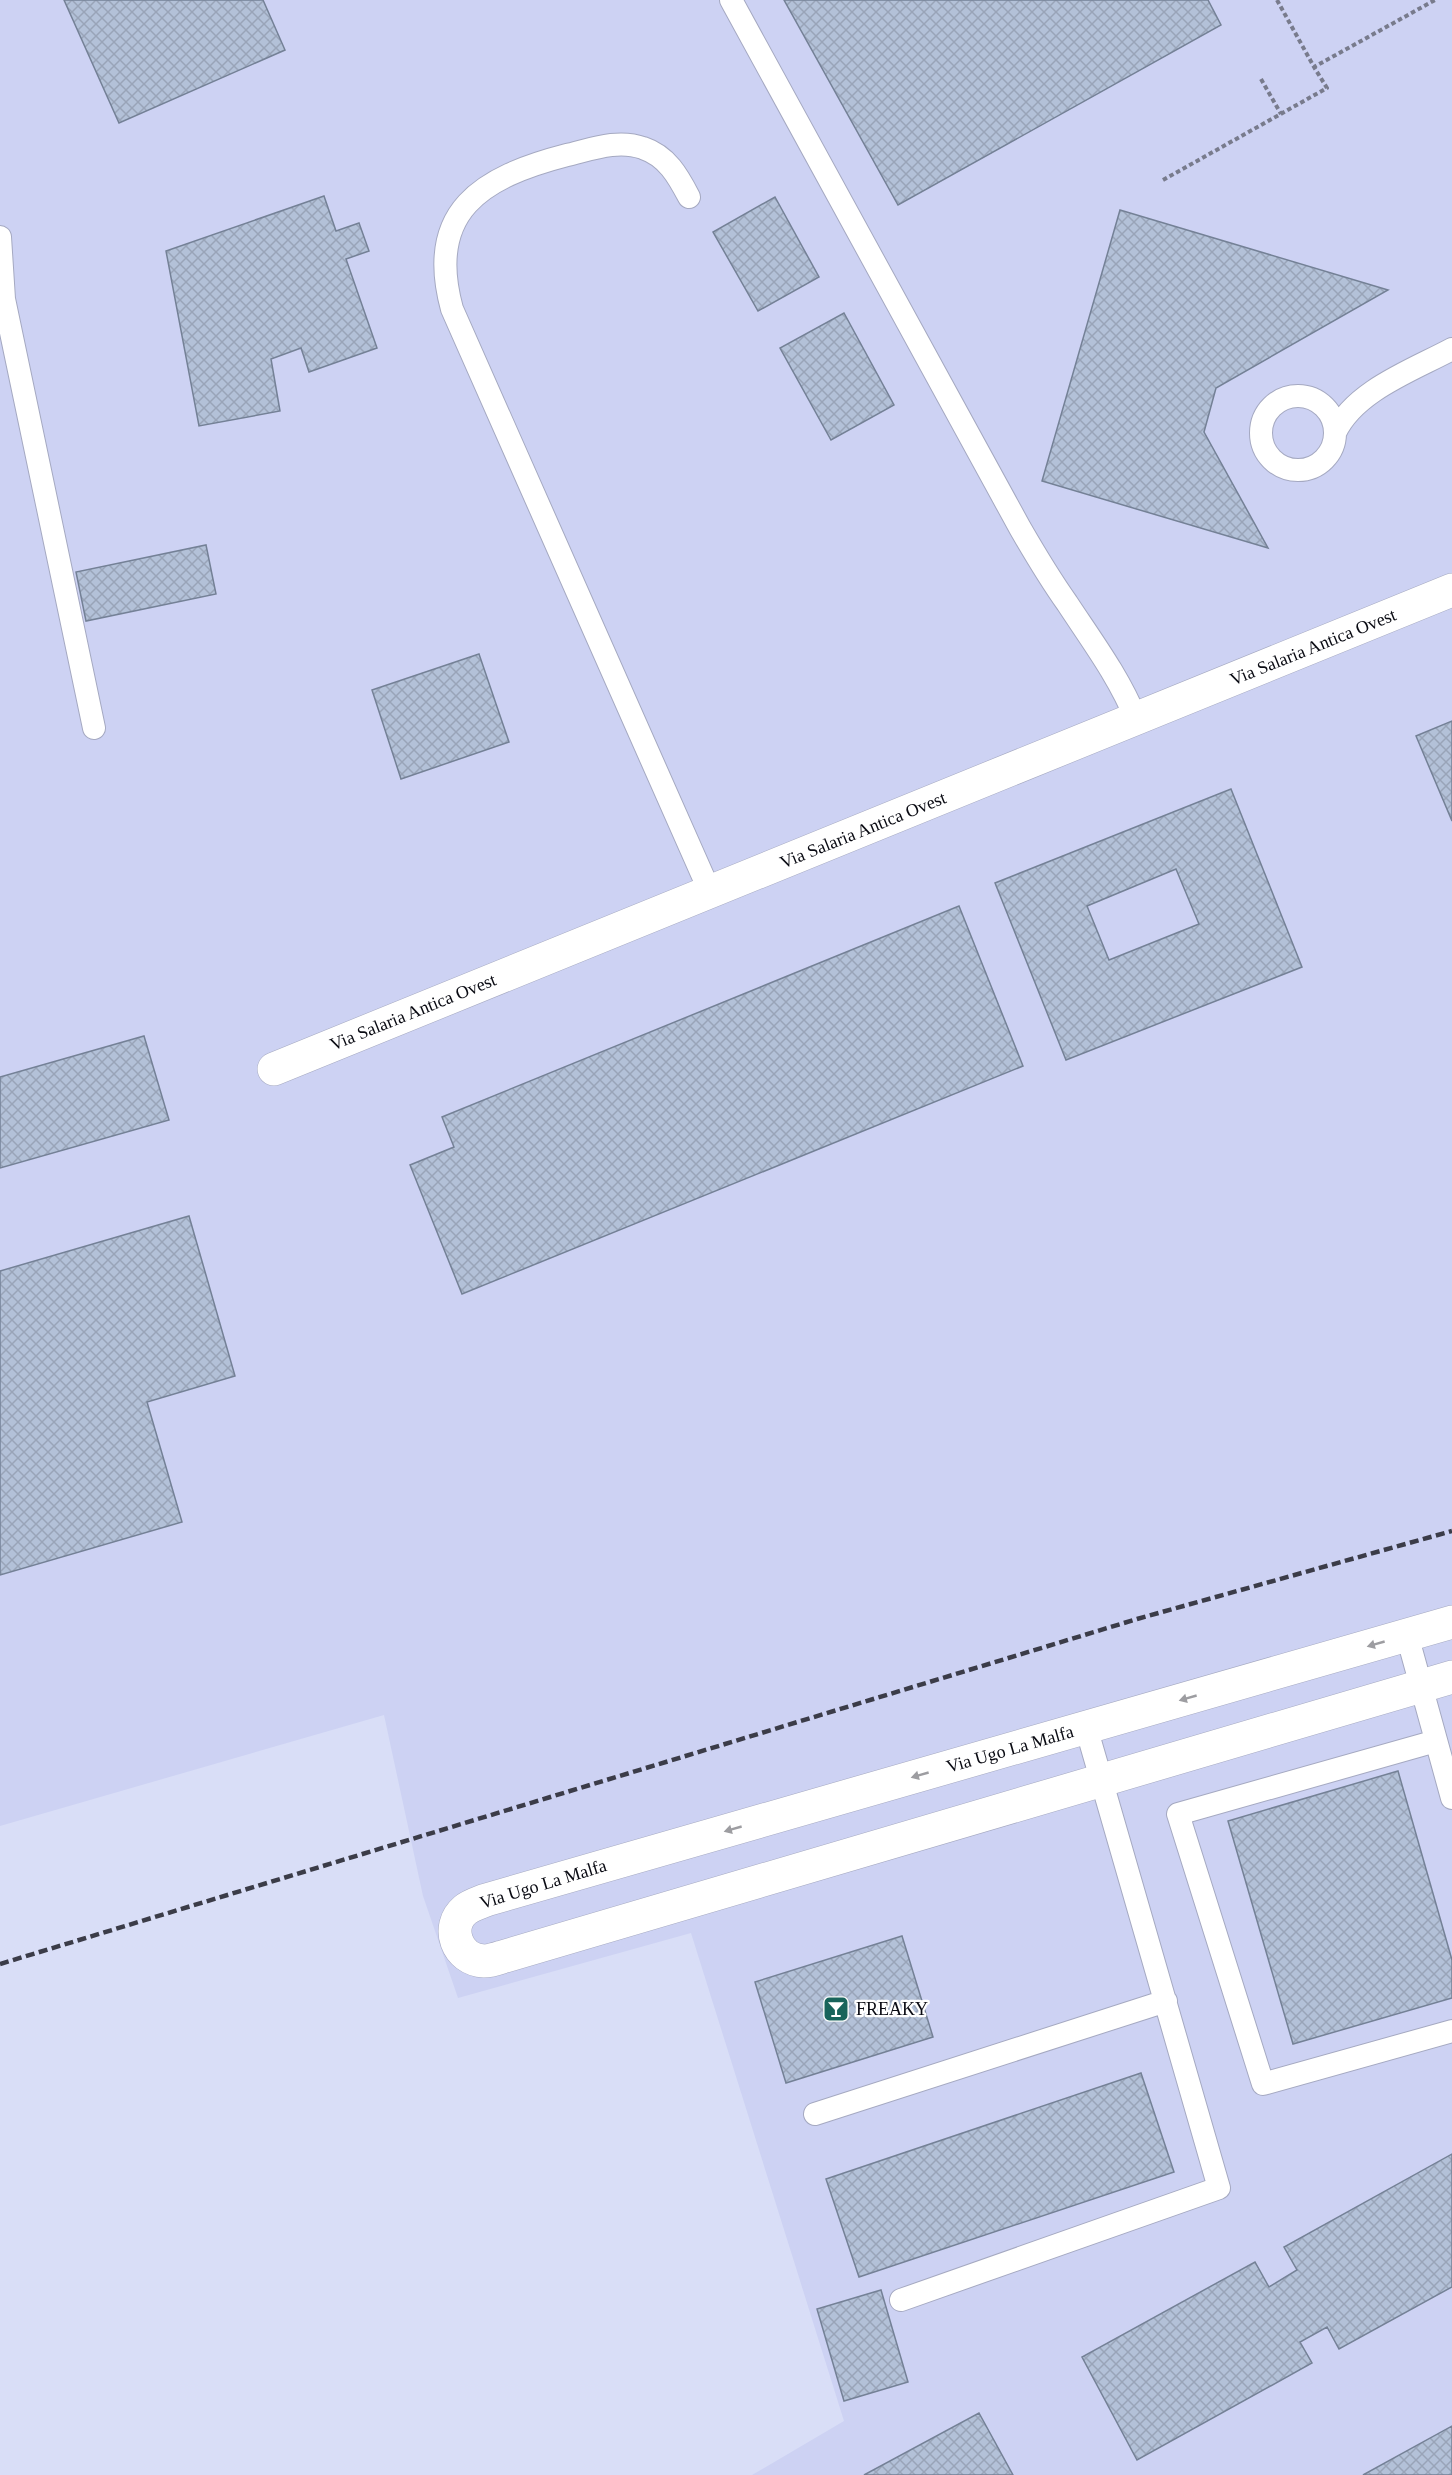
<svg xmlns="http://www.w3.org/2000/svg" width="1452" height="2475" viewBox="0 0 1452 2475" font-family="Georgia,serif">
	<style>
		.built { fill: #cdd2f3 }
		.building { fill: url(#building-cross-hatch); stroke: #748196; stroke-width: 1.5; fill-rule: evenodd }
		.lines { fill: none; stroke-linecap: round; stroke-linejoin: round }
		.lane-casing { stroke: #a5a9c1; stroke-width: 24 }
		.street-casing { stroke: #a5a9c1; stroke-width: 34 }
		.path { stroke: #787b8c; stroke-width: 4; stroke-dasharray: 4.5 3; stroke-linecap: butt }
		.lane { stroke: #fff; stroke-width: 22 }
		.street { stroke: #fff; stroke-width: 33 }
		.rail { stroke: #3b3c48; stroke-width: 4.5; stroke-dasharray: 9 4.5; stroke-linecap: butt }
		.oneway { fill: #9d9da1 }
		.labels { text-anchor: middle; dominant-baseline: central; stroke-width: 4.5; stroke-linejoin: round; paint-order: stroke }
		.street-label { font-size: 18px; fill: #0a0b13; stroke: #fff }
		.poi-label { font-size: 18px; fill: #0a0b13; stroke: #fff; text-anchor: start }
	</style>
	<defs>
		<pattern id="building-cross-hatch" width="8" height="8" patternUnits="userSpaceOnUse" patternTransform="scale(1.5)"><rect width="8" height="8" fill="#b3c1d8"/><path d="M0 0l8 8M0 8l8-8" fill="none" stroke="#99a4b8"/></pattern>
	</defs>
	<rect width="100%" height="100%" fill="#d9def7"/>
	<!-- built -->
	<path class="built" d="M0,0H1452V2475H752L844,2421L691,1933L458,1998L423,1896L384,1715L0,1826Z"/>
	<!-- building -->
	<path class="building" d="M64,0H263L285,50L119,123Z
		M784,0H1208L1221,25L898,205Z
		M324,196L336,231L359,223L369,251L346,259L377,348L309,372L301,348L271,359L280,411L199,426L166,251Z
		M775,197L819,277L758,311L713,232Z
		M1120,210L1388,290L1216,388L1204,432L1268,548L1042,481Z
		M844,313L894,405L831,440L780,348Z
		M206,545L216,594L86,621L76,572Z
		M479,654L509,742L401,779L372,690Z
		M1452,721V821L1416,736Z
		M1231,789L1302,967L1066,1060L995,883ZM1176,869L1199,924L1109,960L1087,906Z
		M959,906L1023,1066L462,1294L410,1165L454,1147L442,1117Z
		M144,1036L169,1120L0,1168V1077Z
		M189,1216L235,1376L147,1402L182,1522L0,1575V1271Z
		M1398,1771L1452,1960V1998L1293,2044L1228,1821Z
		M902,1936L933,2037L786,2083L755,1982Z
		M1141,2073L1174,2172L859,2277L826,2179Z
		M1452,2154V2287L1339,2349L1327,2327L1300,2342L1312,2363L1137,2460L1082,2357L1255,2262L1269,2287L1297,2270L1284,2247Z
		M881,2290L908,2382L844,2401L817,2309Z
		M979,2413L1013,2475H864Z
		M1452,2426V2475H1363Z"/>
	<g class="lines">
		<!-- lane casing -->
		<g class="lane-casing">
			<path id="lane" d="M731,0L1020,528C1035,554 1050,579 1067,603C1092,641 1119,677 1136,719
				M689,197C678,176 667,156 643,148C618,139 592,149 567,155C482,177 425,211 452,309L710,892
				M0,237L4,299L94,728
				M1261 433a37 37 0 1 1 74 0a37 37 0 1 1-74 0Z
				M1335,433C1354,391 1413,370 1452,349
				M1407,1635L1452,1798
				M1436,1741L1178,1814L1263,2084L1452,2031
				M815,2114L1166,2001
				M901,2300L1219,2188L1086,1727"/>
		</g>
		<!-- street casing -->
		<g class="street-casing">
			<path id="street" d="M274,1069L1452,590
				M1452,1622L486,1900C479,1903 471,1905 465,1910C445,1927 457,1960 484,1961C490,1961 496,1959 502,1957L1452,1677"/>
		</g>
		<!-- path -->
		<path class="path" d="M1277,0L1314,67L1435,0
			M1261,79L1281,114
			M1163,180L1327,88L1314,67"/>
		<!-- lane -->
		<use href="#lane" class="lane"/>
		<!-- street -->
		<use href="#street" class="street"/>
		<!-- rail -->
		<path class="rail" d="M0,1964L1137,1619L1452,1531"/>
	</g>
	<!-- one-way arrows -->
	<defs><path id="oneway-solid" d="M-6-.8H1V-3.2L6.5 0L1 3.2V.8H-6Z" transform="scale(1.5)"/></defs>
	<g class="oneway">
		<use href="#oneway-solid" transform="translate(1376 1644) rotate(164)"/>
		<use href="#oneway-solid" transform="translate(1188 1698) rotate(164)"/>
		<use href="#oneway-solid" transform="translate(920 1775) rotate(164)"/>
		<use href="#oneway-solid" transform="translate(733 1829) rotate(164)"/>
	</g>
	<!-- icons -->
	<defs>
		<g id="bar-square" transform="scale(1.35)"><rect x="-9" y="-9" width="18" height="18" rx="4" fill="#18645b" stroke="#fff"/><path d="M-6-5H6L.8 .8V4.5H3.5V6h-7V4.5H-.8V.8Z" fill="#fff"/></g>
	</defs>
	<g fill-rule="evenodd">
		<use href="#bar-square" x="836" y="2009"/>
	</g>
	<g class="labels">
		<!-- street labels -->
		<g class="street-label">
			<text transform="translate(1313 647) rotate(-22)">Via Salaria Antica Ovest</text>
			<text transform="translate(863 830) rotate(-22)">Via Salaria Antica Ovest</text>
			<text transform="translate(413 1012) rotate(-22)">Via Salaria Antica Ovest</text>
			<text transform="translate(1010 1749) rotate(-16)">Via Ugo La Malfa</text>
			<text transform="translate(543 1884) rotate(-17)">Via Ugo La Malfa</text>
		</g>
		<!-- poi labels -->
		<g class="poi-label">
			<text x="856" y="2009">FREAKY</text>
		</g>
	</g>
</svg>
